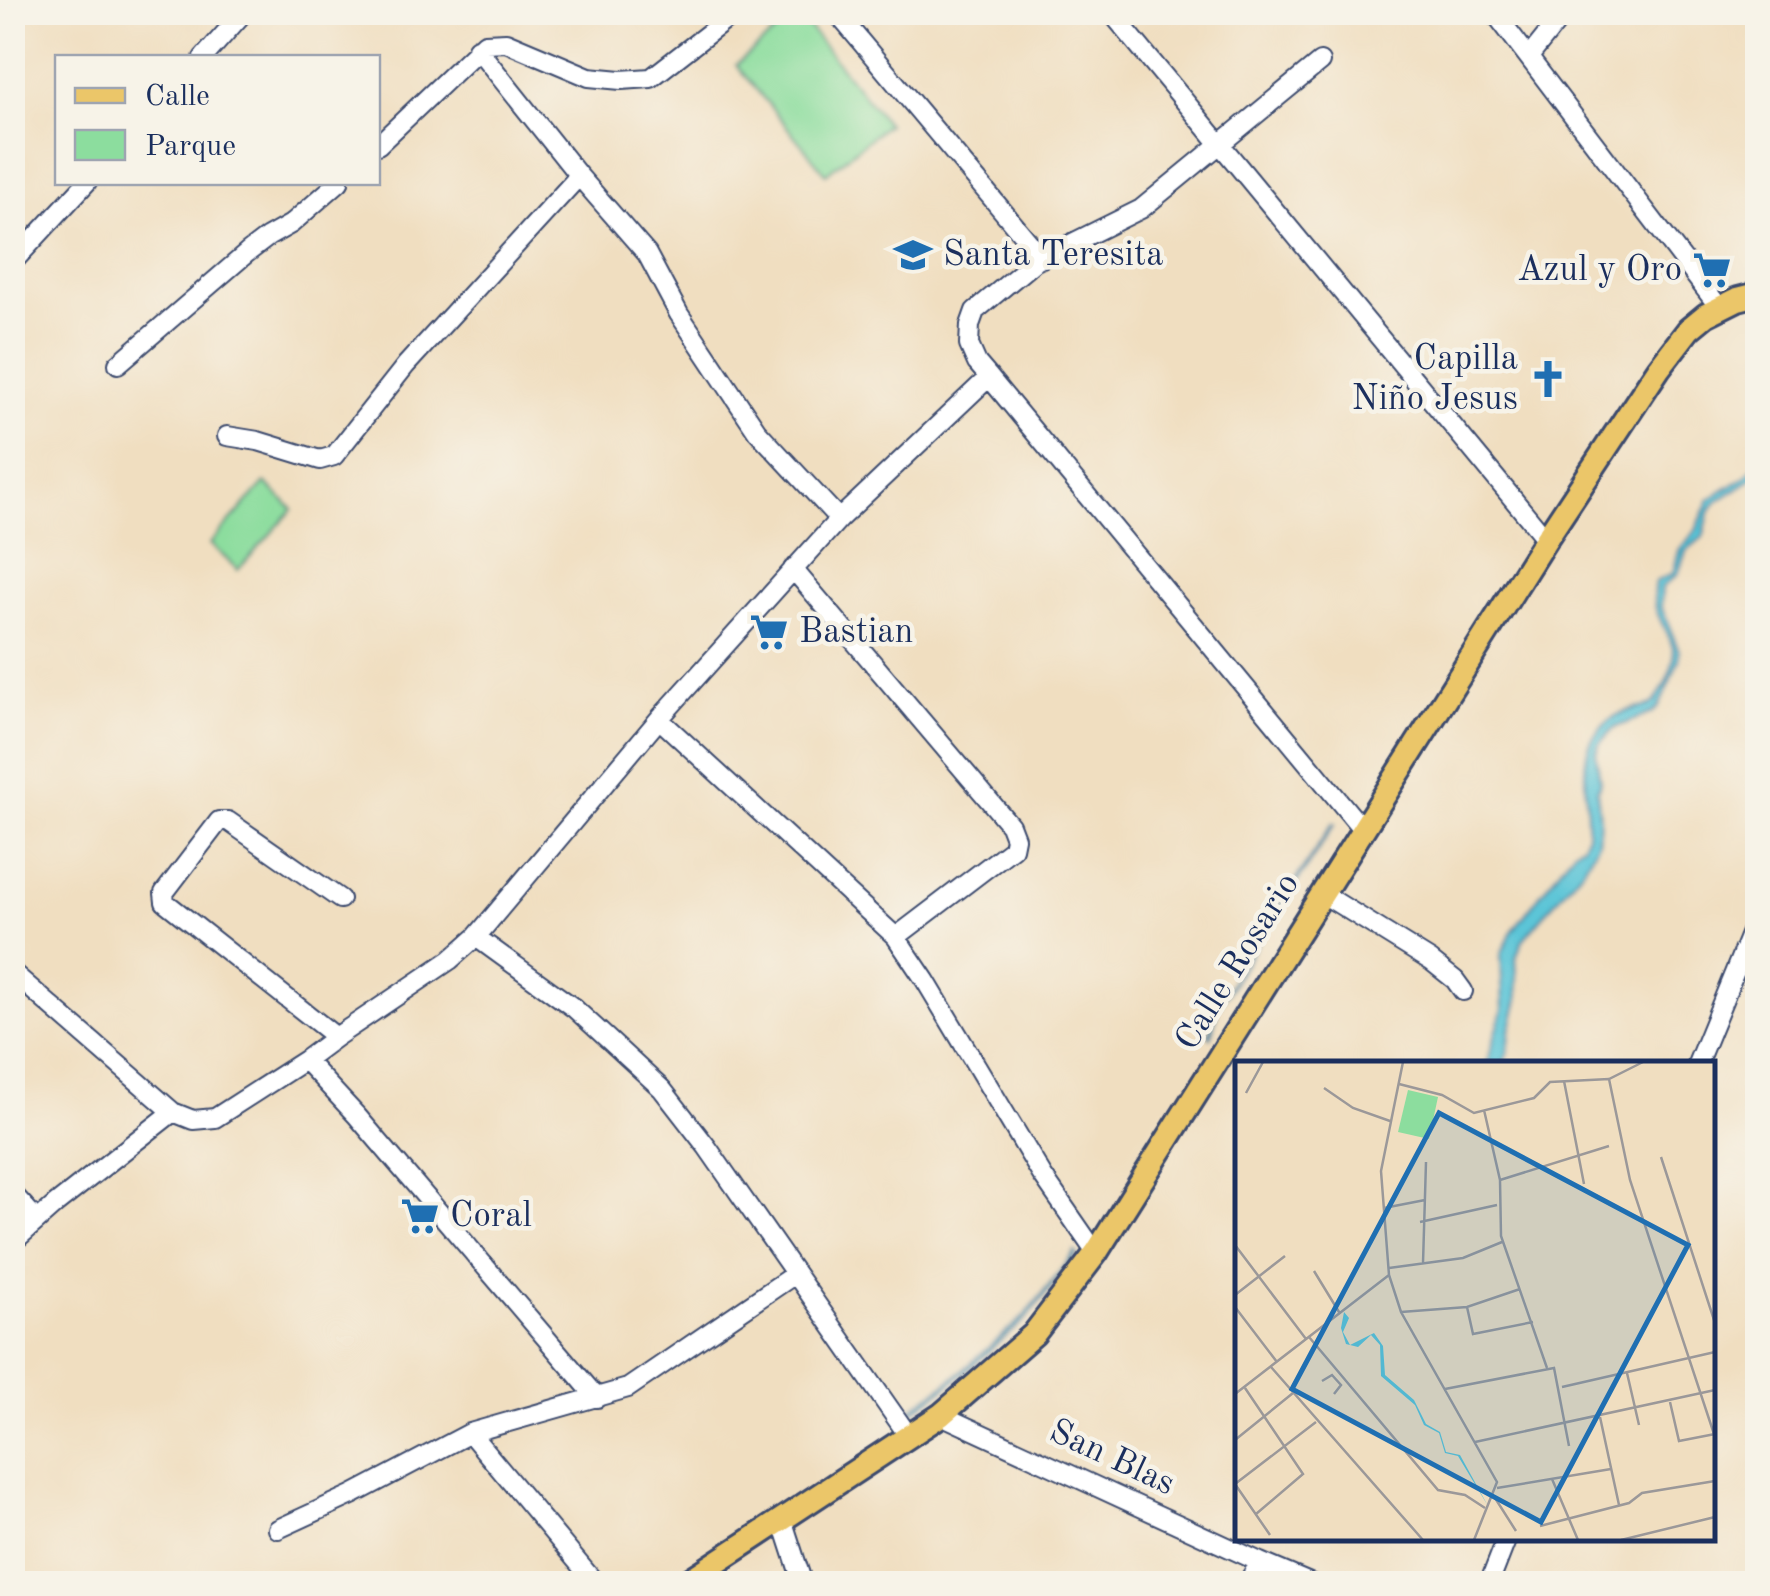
<svg xmlns="http://www.w3.org/2000/svg" width="1770" height="1596" viewBox="0 0 1770 1596" font-family="'Old Standard TT',serif">
	<style>
		.green { fill: #8cdd9e; stroke: #54867e; stroke-width: 2.5 }
		.water { fill: #5bc5d7; stroke: #3b7a9a; stroke-width: 2.5 }
		.lines { fill: none; stroke-linecap: round; stroke-linejoin: round }
		.minor-casing { stroke: #3b496d; stroke-width: 22 }
		.major-casing { stroke: #3b496d; stroke-width: 28 }
		.minor { stroke: #fff; stroke-width: 18 }
		.major { stroke: #ebc669; stroke-width: 22 }
		.labels { text-anchor: middle; dominant-baseline: central; stroke-width: 9; stroke-linejoin: round; paint-order: stroke }
		.poi-label { font-size: 35px; fill: #1b2f5e; stroke: #f7f3e8; text-anchor: start }
		.street-label { font-size: 35px; fill: #1b2f5e; stroke: #f7f3e8 }
		.inset-road { fill: none; stroke: #9b9899; stroke-width: 2.5 }
		.view { fill: #1f6fb2; fill-opacity: 0.15; stroke: #1f6fb2; stroke-width: 5 }
		.inset-edge { fill: none; stroke: #1b2f5e; stroke-width: 5 }
	</style>
	<rect width="100%" height="100%" fill="#f7f3e8"/>
	<filter id="ink" filterUnits="userSpaceOnUse"><feTurbulence type="fractalNoise" baseFrequency=".01" numOctaves="2"/><feDisplacementMap in="SourceGraphic" scale="20" xChannelSelector="R" yChannelSelector="G"/><feConvolveMatrix kernelMatrix="1 2 1 2 8 2 1 2 1" color-interpolation-filters="sRGB"/></filter>
	<filter id="wash" filterUnits="userSpaceOnUse"><feTurbulence type="fractalNoise" baseFrequency=".0048" numOctaves="4" result="noise"/><feDisplacementMap in="SourceGraphic" scale="40" xChannelSelector="R" yChannelSelector="G"/><feGaussianBlur stdDeviation="2.25" result="paint"/><feColorMatrix in="noise" values="0 0 0 0 0 0 0 0 0 0 0 0 0 0 0 0 0 1.4 0 .05"/><feComposite in="paint" operator="in"/></filter>
	<g filter="url(#wash)">
		<rect width="100%" height="100%" fill="#f0dec0"/>
		<!-- green -->
		<path class="green" d="M798,14L887,124L826,174L736,65Z
			M265,483L293,509L238,570L210,544Z"/>
		<!-- water -->
		<path class="water" d="M1757,464L1756,476L1719,500L1710,510L1703,537L1686,551L1678,574L1662,587L1661,606L1679,651V661L1659,707L1652,713L1614,728L1599,744L1596,753L1600,782L1597,791L1600,819L1598,842L1585,866L1522,941L1516,958L1518,1000L1510,1031L1508,1054L1503,1063H1487L1503,1009L1501,955L1511,933L1575,849L1582,845L1587,834C1589,807 1581,776 1588,750C1595,728 1610,716 1631,710C1638,708 1647,708 1653,703C1659,699 1672,671 1673,662C1679,637 1647,617 1655,582L1673,573L1679,551L1696,530L1710,499L1745,477Z
			M1333,823L1335,824L1265,931L1218,1008L1211,1037L1209,1035L1216,1008L1263,930Z
			M1075,1252L1077,1254L1027,1318L956,1380L912,1412L910,1410L955,1377L1025,1316Z"/>
	</g>
	<g filter="url(#ink)">
		<g class="lines">
			<!-- minor casing -->
			<g class="minor-casing">
				<path id="minor" d="M836,12L1042,258
					M1111,12L1546,539
					M1494,12L1719,307
					M477,48L579,176L647,254L679,314L757,431L839,519
					M1529,57L1565,12
					M203,58L244,12
					M1320,62L1141,209L1034,262L975,311L970,325L969,345L977,363L989,377L1363,830
					M378,145L485,43L506,42L589,77L621,80L651,78L736,12
					M12,263L87,182
					M118,364L247,253L268,237L291,224L339,182
					M227,436L258,441L320,460L334,456L406,365L579,176
					M793,569L1010,825L1015,838L1013,848L896,937
					M659,719L896,937L925,980L1042,1175L1096,1253
					M1323,894L1431,961L1455,980L1463,991
					M476,937L574,1008L662,1089L707,1147L908,1435
					M12,972L173,1112L193,1120L215,1118L305,1060L336,1037L450,960L476,937L659,719L839,519L989,377
					M336,1037L165,902L164,893L219,821H228L340,899
					M305,1060L357,1116L597,1398
					M1697,1064L1758,915
					M12,1193L37,1220
					M12,1243L56,1204L173,1112
					M941,1415L1260,1562L1312,1584
					M470,1433L596,1584
					M782,1519L803,1584
					M278,1529L352,1495L470,1433L628,1388L795,1274
					M1247,1584L1260,1562
					M1489,1584L1507,1538"/>
			</g>
			<!-- major casing -->
			<g class="major-casing">
				<path id="major" d="M684,1584L941,1415L1034,1334L1096,1253L1546,539L1659,368L1689,329L1706,315L1738,299L1758,294"/>
			</g>
			<!-- minor -->
			<use href="#minor" class="minor"/>
			<!-- major -->
			<use href="#major" class="major"/>
		</g>
	</g>
	<!-- icons -->
	<defs>
		<g id="school-bare" transform="scale(3)"><path d="M0-5L7-2L0 1L-7-2ZM-4 1L0 2.5L4 1V4Q0 6-4 4Z" fill="#1f6fb2" stroke="#f7f3e8" stroke-width="2.5" paint-order="stroke"/></g>
		<g id="supermarket-bare" transform="scale(3)"><path d="M-6-5.5h2.5l.6 2H6L4.5 2H-2.5L-4.4-4H-6ZM-1.5 3.2a1.3 1.3 0 1 0 .1 0ZM3 3.2a1.3 1.3 0 1 0 .1 0Z" fill="#1f6fb2" stroke="#f7f3e8" stroke-width="2.5" paint-order="stroke"/></g>
		<g id="church-bare" transform="scale(3)"><path d="M-1.2-6h2.4v3.5h3.3v2.4h-3.3V6h-2.4V-.1h-3.3v-2.4h3.3Z" fill="#1f6fb2" stroke="#f7f3e8" stroke-width="2.5" paint-order="stroke"/></g>
	</defs>
	<g fill-rule="evenodd">
		<use href="#school-bare" x="913" y="255"/>
		<use href="#supermarket-bare" x="1712" y="270"/>
		<use href="#church-bare" x="1548" y="379"/>
		<use href="#supermarket-bare" x="769" y="632"/>
		<use href="#supermarket-bare" x="420" y="1216"/>
	</g>
	<g class="labels">
		<!-- poi labels -->
		<g class="poi-label">
			<text x="943" y="255">Santa Teresita</text>
			<text x="1682" y="270" text-anchor="end">Azul y Oro</text>
			<text x="1518" y="359" text-anchor="end">Capilla<tspan x="1518" dy="40">Niño Jesus</tspan></text>
			<text x="799" y="632">Bastian</text>
			<text x="450" y="1216">Coral</text>
		</g>
		<!-- street labels -->
		<g class="street-label">
			<text transform="translate(1238 962) rotate(-58)">Calle Rosario</text>
			<text transform="translate(1112 1458) rotate(25)">San Blas</text>
		</g>
	</g>
	<!-- overview -->
	<g transform="translate(1235 1061)">
		<rect width="480" height="480" fill="#f0dec0"/>
		<path d="M173,29L203,36L194,78L163,71Z" fill="#8cdd9e"/>
		<path d="M109,251L114,257L108,271L115,284L139,272L148,285L150,314L179,339L191,363L205,371L211,391L225,394L253,445L223,395L210,392L204,372L189,364L180,344L146,315L145,284L136,274L123,286L111,283L106,267Z" fill="#5bc5d7"/>
		<path class="inset-road" d="M168,1L146,110L154,214L166,251L262,421L239,479M374,18L395,119L479,373M329,20L349,123M164,23L207,34L239,52L299,37L315,21L374,18L408,1M89,27L118,47L155,60M11,32L28,1M249,49L265,119L266,175L312,307M426,96L480,262M265,119L374,85M149,147L190,139M185,161L262,144M0,184L71,278M188,202L191,101M154,207L228,197L267,181M79,210L104,251M0,234L50,195M0,246L42,301M232,246L238,273L298,261M166,251L232,246L285,228M74,276L203,429L230,434L250,447M36,306L188,479M392,312L404,364M87,320L97,314L106,324L99,333M327,326L480,291M10,327L68,413L21,453M210,328L319,307L334,385M0,333L154,214M435,341L444,380L480,373M365,356L384,444M0,379L58,332M240,381L480,329M317,418L343,479M0,423L81,361M0,423L35,474M262,427L376,408M260,437L281,470M305,465L394,442L407,432L480,420M386,479L480,456"/>
		<path class="view" d="M204,52L453,184L306,461L57,328Z"/>
		<rect width="480" height="480" class="inset-edge"/>
	</g>
	<!-- margin -->
	<rect width="1770" height="1596" fill="none" stroke="#f7f3e8" stroke-width="50"/>
	<!-- legend -->
	<rect x="55" y="55" width="325" height="130" fill="#f7f3e8" stroke="#9fa5b1" stroke-width="2.5"/>
	<rect x="75" y="88" width="50" height="15" fill="#ebc669" stroke="#9fa5b1" stroke-width="2.5"/>
	<text x="145" y="105" font-size="30" fill="#1b2f5e">Calle</text>
	<rect x="75" y="130" width="50" height="30" fill="#8cdd9e" stroke="#9fa5b1" stroke-width="2.5"/>
	<text x="145" y="155" font-size="30" fill="#1b2f5e">Parque</text>
</svg>
